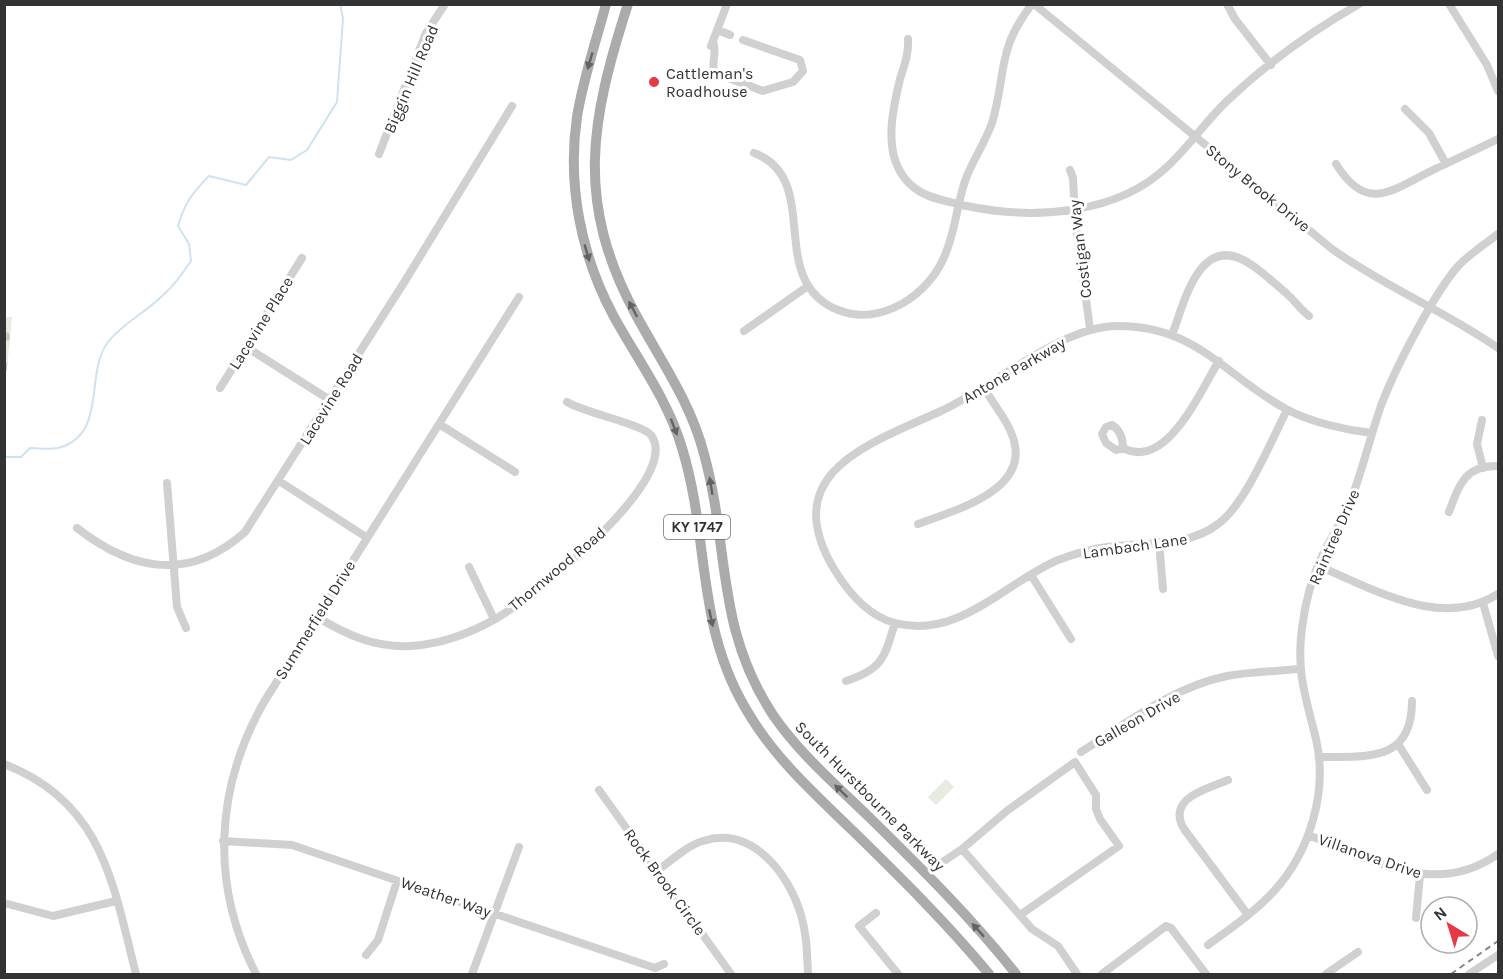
<svg xmlns="http://www.w3.org/2000/svg" width="1503" height="979" viewBox="0 0 1503 979" font-family="Karla,sans-serif">
	<style>
		.forest { fill: url(#forest-firs) }
		.park { fill: #e6ecdf }
		.lines { fill: none; stroke-linecap: round; stroke-linejoin: round }
		.stream { stroke: #cfe2ee; stroke-width: 2 }
		.minor { stroke: #d0d0d0; stroke-width: 8 }
		.major { stroke: #ababab; stroke-width: 10 }
		.rail { stroke: #888; stroke-width: 2; stroke-dasharray: 6 4.5; stroke-linecap: butt }
		.oneway { fill: #636363 }
		.poi-dot { fill: #e63946; stroke: #fff; stroke-width: 2 }
		.labels { text-anchor: middle; dominant-baseline: central; stroke-width: 6; stroke-linejoin: round; paint-order: stroke }
		.shield { fill: #fff; stroke: #707070; stroke-width: 1.5 }
		.shield-label { font-size: 15px; font-weight: bold; fill: #333 }
		.poi-label { font-size: 16px; fill: #333; stroke: #fff; text-anchor: start }
		.street-label { font-size: 16px; fill: #333; stroke: #fff }
	</style>
	<defs>
		<pattern id="forest-firs" width="22" height="20" patternUnits="userSpaceOnUse" patternTransform="scale(1.5)"><rect width="22" height="20" fill="#e6ecdf"/><path d="M5 1l3.5 6h-7zM16 11l3.5 6h-7z" fill="#c6cbc0"/></pattern>
	</defs>
	<rect width="100%" height="100%" fill="#fff"/>
	<!-- forest -->
	<path class="forest" d="M5,317H12L5,387L4,317Z"/>
	<!-- park -->
	<path class="park" d="M946,779L954,787L936,805L928,797Z"/>
	<g class="lines">
		<!-- stream -->
		<path class="stream" d="M4,457H21L30,448C39,448 49,450 58,448C108,435 84,374 108,342C123,323 145,313 161,297C173,287 182,274 191,261L189,244L178,226C184,204 193,192 209,176L246,185L269,157L291,160L307,150L337,102L343,18L340,4"/>
		<!-- minor -->
		<path class="minor" d="M1034,4L1332,249C1385,287 1445,311 1498,348
			M1227,4L1235,19L1271,65
			M1449,4L1487,65L1498,91
			M718,30L730,35
			M908,39C909,54 904,66 900,79C894,104 887,135 895,160C907,195 935,199 967,206C1034,220 1118,215 1169,165C1190,145 1206,121 1227,101C1266,64 1312,31 1359,4
			M713,42C718,53 710,63 715,73L763,91L793,82L803,71L800,60L743,40
			M711,46L727,4
			M1405,109L1429,133L1446,164
			M754,153C824,179 764,280 838,310C881,327 929,295 945,255C955,232 957,205 965,181C972,161 985,143 992,123C1007,72 996,51 1032,4
			M379,154L426,33L445,4
			M1336,164C1367,214 1392,190 1431,171C1453,160 1476,150 1498,139
			M1070,170L1073,178L1075,219L1090,329
			M744,331L808,286
			M1172,335C1184,304 1199,233 1247,262C1261,270 1274,283 1287,294C1295,301 1301,310 1309,316
			M246,347L330,400
			M220,388L302,258
			M1287,410C1271,441 1245,505 1218,524C1187,548 1144,542 1107,547C1090,549 1074,554 1058,560C1006,582 958,640 895,623C868,616 848,592 834,569C776,472 871,443 941,411C994,387 1060,326 1118,326C1197,326 1225,376 1286,409C1310,422 1345,430 1372,433
			M1482,420L1477,444L1483,468
			M439,424L515,472
			M1123,448L1116,450L1106,443L1102,434L1106,427L1112,425C1120,430 1123,439 1123,448C1167,471 1200,391 1219,361
			M279,481L366,537
			M167,483L177,607L186,628
			M1449,512C1459,485 1465,465 1498,466
			M918,524C953,511 1028,491 1014,441C1009,422 994,405 984,388
			M77,528C132,571 189,582 245,532L405,281L512,106
			M1159,542L1163,589
			M1318,566C1375,589 1440,630 1498,594
			M469,567L494,619
			M1031,575L1071,639
			M1483,603L1498,656
			M317,617C347,635 375,648 411,646C441,644 471,633 497,618C530,599 684,479 651,435C642,424 585,413 567,402
			M846,681C883,669 884,658 895,623
			M1398,744L1427,790
			M1081,752C1127,723 1173,687 1227,676C1251,672 1276,671 1300,669
			M1319,757C1365,756 1412,764 1412,701
			M4,764C103,802 113,884 136,974
			M1228,780C1207,789 1166,798 1184,829L1248,915
			M599,790L731,974
			M1308,835C1372,859 1435,899 1498,854
			M223,841L292,845L655,968L664,964
			M962,849L1032,929L1058,946L1077,974
			M657,871C671,861 686,846 703,841C752,825 789,874 801,915C807,935 807,954 808,974
			M926,873L962,849L1008,810L1075,762L1096,795V809L1100,819L1119,846L1020,915
			M4,903L53,916L116,901
			M876,913L859,926L898,974
			M1416,918L1420,875
			M1208,945C1231,928 1255,912 1274,891C1310,852 1328,791 1316,739C1306,698 1296,672 1302,628C1305,603 1312,577 1323,554C1331,537 1343,520 1350,502C1363,470 1370,436 1382,403C1396,367 1434,293 1459,265C1471,253 1485,244 1498,234
			M366,955L378,940L397,881
			M256,974C210,885 215,788 264,702L519,297
			M472,974L519,847
			M1102,974L1166,926L1171,928L1206,974
			M1326,974L1358,952
			M1469,974L1498,955"/>
		<!-- major -->
		<path class="major" d="M606,4C596,42 583,79 577,117C567,185 581,255 613,315C637,359 668,400 682,448C711,542 694,630 752,719C779,762 816,795 852,830C900,877 947,923 989,974
			M628,4C590,122 575,202 636,315C661,361 691,403 704,454C730,548 715,627 773,715C799,753 835,784 868,816C919,866 971,917 1016,974"/>
		<!-- rail -->
		<path class="rail" d="M1451,974L1498,941"/>
	</g>
	<!-- one-way arrows -->
	<defs><path id="oneway-solid" d="M-6-.8H1V-3.2L6.5 0L1 3.2V.8H-6Z" transform="scale(1.5)"/></defs>
	<g class="oneway">
		<use href="#oneway-solid" transform="translate(590 61) rotate(106)"/>
		<use href="#oneway-solid" transform="translate(587 253) rotate(74)"/>
		<use href="#oneway-solid" transform="translate(633 309) rotate(-118)"/>
		<use href="#oneway-solid" transform="translate(674 427) rotate(69)"/>
		<use href="#oneway-solid" transform="translate(711 486) rotate(-99)"/>
		<use href="#oneway-solid" transform="translate(711 618) rotate(78)"/>
		<use href="#oneway-solid" transform="translate(841 791) rotate(-136)"/>
		<use href="#oneway-solid" transform="translate(978 930) rotate(-132)"/>
	</g>
	<!-- markers -->
	<circle class="poi-dot" cx="654" cy="82" r="6"/>
	<g class="labels">
		<!-- shield labels -->
		<rect class="shield" x="664" y="515" width="66" height="24" rx="4.5"/>
		<g class="shield-label">
			<text x="697" y="527">KY 1747</text>
		</g>
		<!-- poi labels -->
		<g class="poi-label">
			<text x="666" y="73">Cattleman's<tspan x="666" dy="18">Roadhouse</tspan></text>
		</g>
		<!-- street labels -->
		<g class="street-label">
			<text transform="translate(411 79) rotate(-67)">Biggin Hill Road</text>
			<text transform="translate(1258 188) rotate(39)">Stony Brook Drive</text>
			<text transform="translate(1080 249) rotate(-97)">Costigan Way</text>
			<text transform="translate(261 323) rotate(-58)">Lacevine Place</text>
			<text transform="translate(1014 370) rotate(-30)">Antone Parkway</text>
			<text transform="translate(331 399) rotate(-58)">Lacevine Road</text>
			<text transform="translate(1334 537) rotate(-66)">Raintree Drive</text>
			<text transform="translate(1135 546) rotate(-8)">Lambach Lane</text>
			<text transform="translate(557 569) rotate(-40)">Thornwood Road</text>
			<text transform="translate(315 620) rotate(-58)">Summerfield Drive</text>
			<text transform="translate(1137 719) rotate(-30)">Galleon Drive</text>
			<text transform="translate(870 796) rotate(45)">South Hurstbourne Parkway</text>
			<text transform="translate(1370 856) rotate(19)">Villanova Drive</text>
			<text transform="translate(665 882) rotate(54)">Rock Brook Circle</text>
			<text transform="translate(446 897) rotate(19)">Weather Way</text>
		</g>
	</g>
	<!-- border -->
	<rect width="1503" height="979" fill="none" stroke="#333333" stroke-width="12"/>
	<!-- north arrow -->
	<g transform="translate(1449 925) rotate(322)"><circle r="28" fill="#ffffff" stroke="#adadad" stroke-width="1.5"/>
	<path d="M0-4.5L10 22L0 15L-10 22Z" fill="#e63946"/>
	<text y="-9" font-size="16" font-weight="bold" text-anchor="middle" fill="#333333">N</text>
	</g>
</svg>
